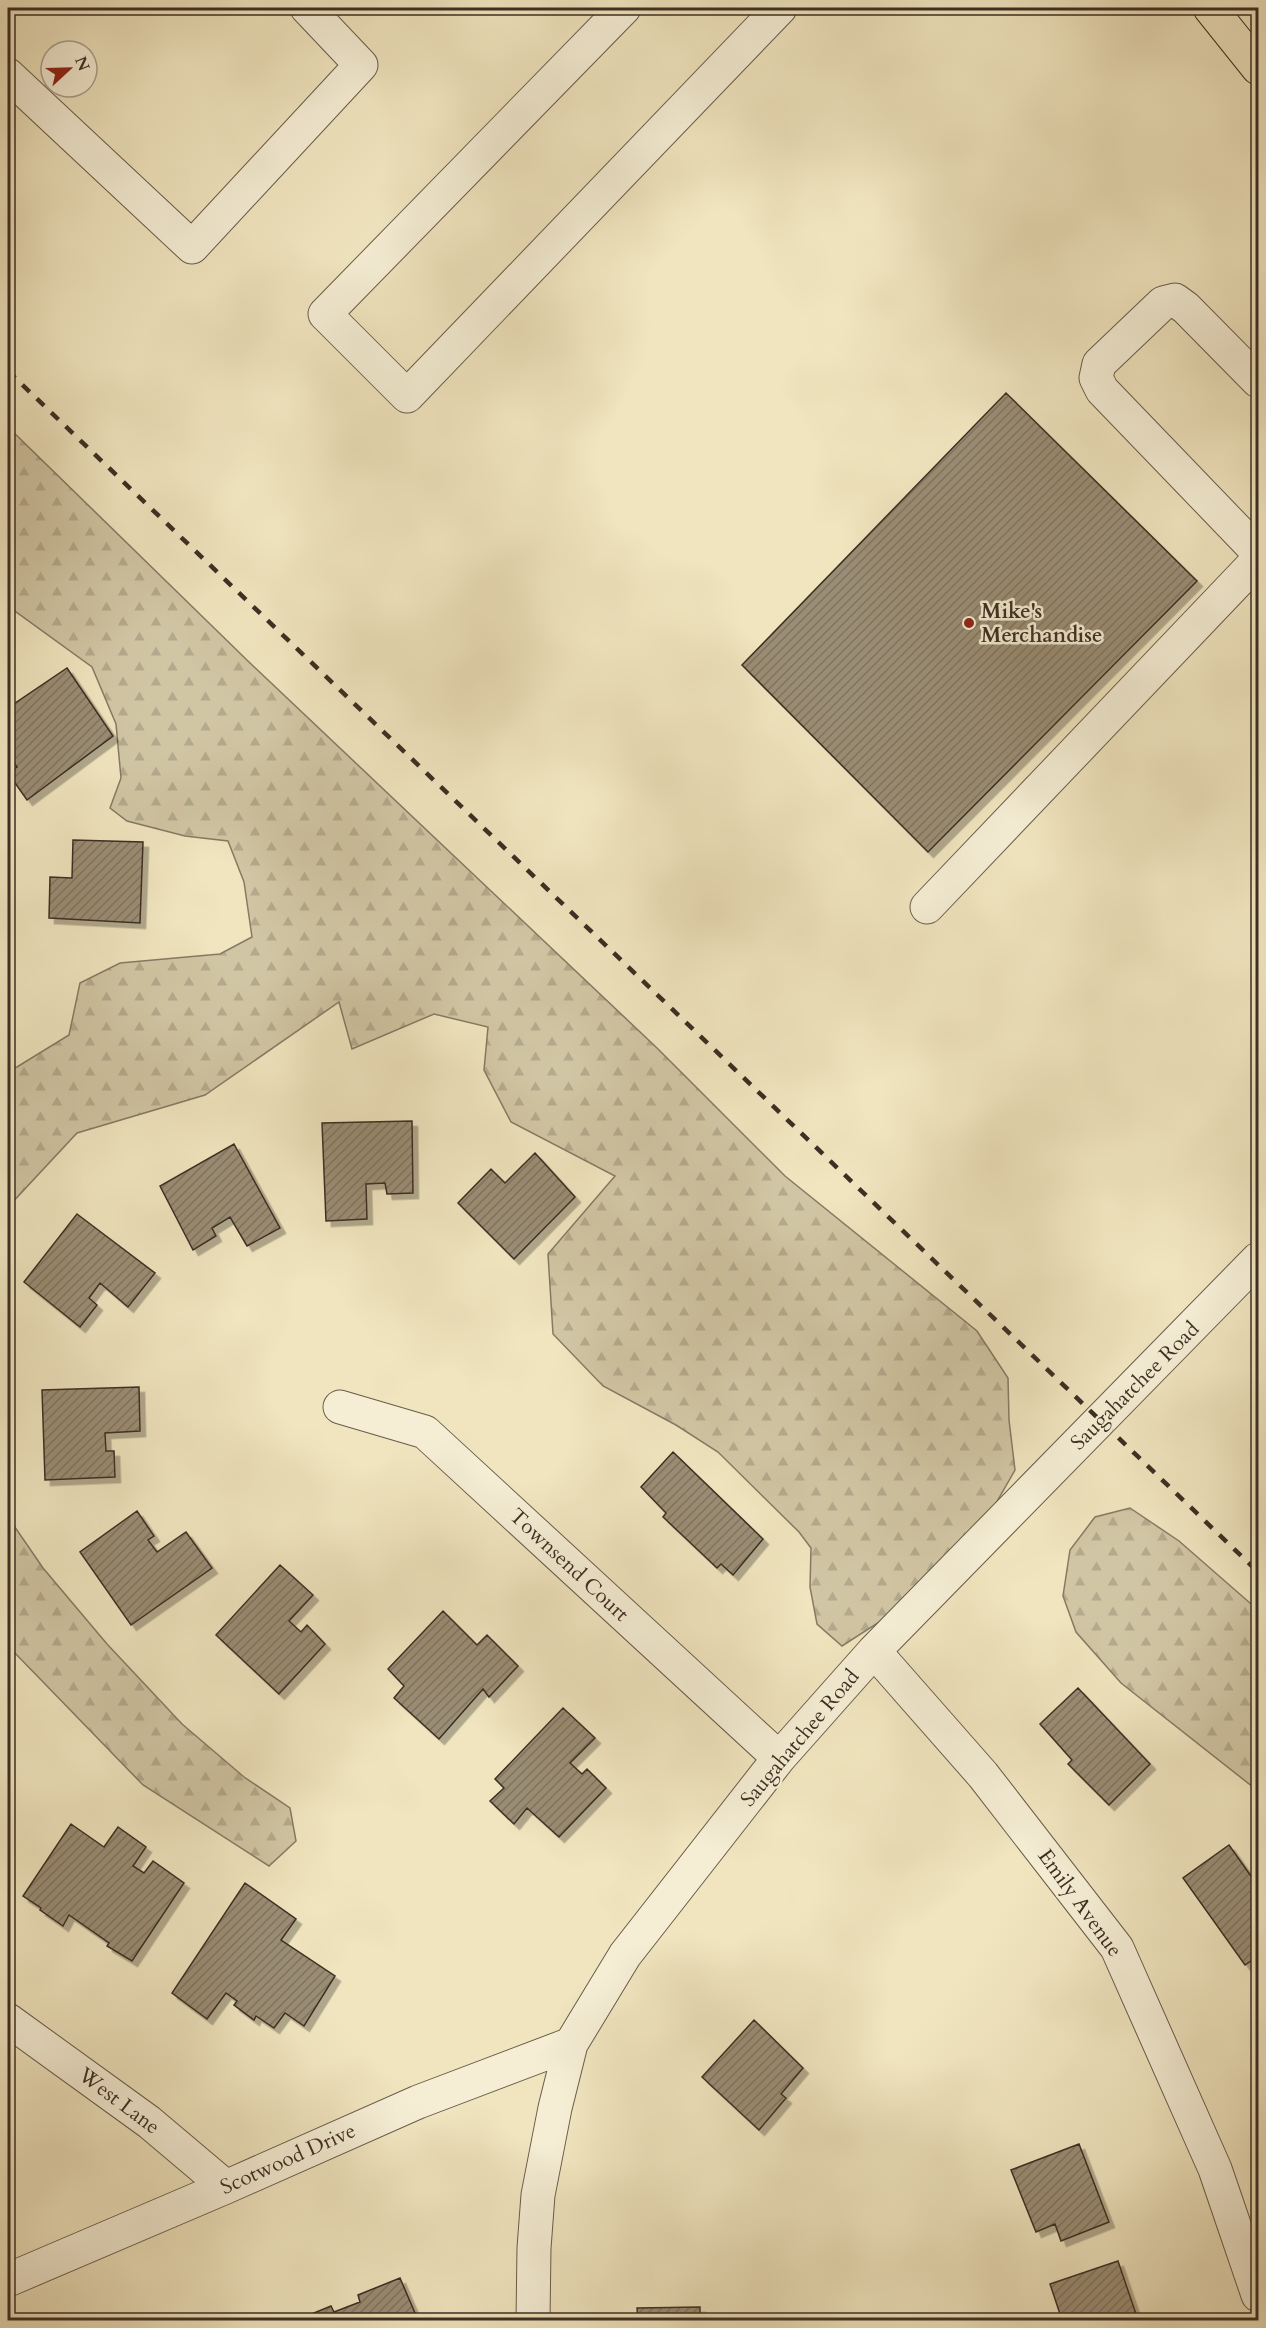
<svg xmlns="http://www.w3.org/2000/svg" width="1266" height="2328" viewBox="0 0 1266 2328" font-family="Cardo,serif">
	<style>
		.forest { fill: url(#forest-firs); stroke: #867a64; stroke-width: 1.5 }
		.building { fill: url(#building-hatch); stroke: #3c2e23; stroke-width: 1.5; filter: url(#shadow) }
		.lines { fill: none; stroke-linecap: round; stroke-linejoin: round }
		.minor-casing { stroke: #695c4a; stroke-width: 35 }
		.major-casing { stroke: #3c2e23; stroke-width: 35 }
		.minor { stroke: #f5eed5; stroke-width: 33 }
		.major { stroke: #f0e5bf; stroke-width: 33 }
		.rail { stroke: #3c2e23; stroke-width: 4.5; stroke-dasharray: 10 10; stroke-linecap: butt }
		.poi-dot { fill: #8f2418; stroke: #f5eed5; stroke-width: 2 }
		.labels { text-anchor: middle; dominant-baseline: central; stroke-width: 5; stroke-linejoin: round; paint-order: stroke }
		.poi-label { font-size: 21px; font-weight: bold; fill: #3c2e23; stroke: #f5eed5; text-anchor: start }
		.street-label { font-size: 21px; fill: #3c2e23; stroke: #f5eed5 }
	</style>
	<defs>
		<pattern id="forest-firs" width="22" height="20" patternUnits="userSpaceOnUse" patternTransform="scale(1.5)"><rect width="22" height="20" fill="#d1c6a4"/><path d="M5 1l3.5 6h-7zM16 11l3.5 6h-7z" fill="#b4aa8d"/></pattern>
		<pattern id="building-hatch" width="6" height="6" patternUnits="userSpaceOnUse" patternTransform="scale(1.5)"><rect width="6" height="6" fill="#9a8d74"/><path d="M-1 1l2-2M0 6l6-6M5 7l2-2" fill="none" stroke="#7f745f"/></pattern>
		<filter id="shadow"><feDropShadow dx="5.5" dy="5.5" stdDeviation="0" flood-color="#0004"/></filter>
	</defs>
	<rect width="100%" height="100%" fill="#f0e5bf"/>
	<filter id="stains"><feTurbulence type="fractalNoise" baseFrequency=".00333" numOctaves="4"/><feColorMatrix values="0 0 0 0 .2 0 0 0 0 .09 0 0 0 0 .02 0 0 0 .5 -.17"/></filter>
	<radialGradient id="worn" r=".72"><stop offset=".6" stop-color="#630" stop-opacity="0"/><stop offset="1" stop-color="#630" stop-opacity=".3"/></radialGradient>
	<!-- forest -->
	<path class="forest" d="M8,427L250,663L657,1048L785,1176L977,1331L1008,1378L1009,1420L1015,1470L992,1510L881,1621L842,1646L817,1624L810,1587L811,1548L799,1532L718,1452L676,1425L603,1386L553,1334L548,1254L615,1176L511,1122L484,1070L488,1027L434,1014L352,1049L339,1002L205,1095L77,1133L8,1207V1069L17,1067L69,1035L80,983L120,963L220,954L252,937L244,882L228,841L185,836L127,821L110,808L121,778L116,724L92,667L8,606Z
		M1130,1508L1179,1541L1258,1610V1791L1121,1683L1076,1632L1063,1596L1070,1550L1095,1517Z
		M8,1517L43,1568L107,1644L182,1724L244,1777L290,1808L296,1841L269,1866L143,1785L13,1651L8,1648Z"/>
	<!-- building -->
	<path class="building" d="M1006,393L1197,581L928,852L742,665Z
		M67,668L113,736L27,800L8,773L17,767L12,760L8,764V708Z
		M73,840L143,842L140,923L49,918L50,877L72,878Z
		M412,1121L413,1193L387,1194L385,1183L366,1184L367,1219L326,1221L322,1123Z
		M234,1144L280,1228L247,1246L230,1217L212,1228L216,1236L193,1250L160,1186Z
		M535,1153L575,1197L514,1259L458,1203L491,1169L505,1183Z
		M77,1214L155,1273L128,1307L100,1283L89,1298L97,1305L80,1327L24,1282Z
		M139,1387L140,1431L105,1433L106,1451H114L115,1477L45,1480L42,1390Z
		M673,1452L763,1539L733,1575L721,1564L717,1568L663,1517L666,1513L641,1487Z
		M137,1511L154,1536L148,1540L157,1552L186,1532L212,1568L131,1625L80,1552Z
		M280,1565L313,1595L289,1621L301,1632L307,1625L325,1644L279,1694L216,1635Z
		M443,1611L477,1645L487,1635L518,1666L489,1697L483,1689L439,1739L394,1698L404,1686L388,1669Z
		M1078,1688L1150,1764L1109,1805L1068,1764L1072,1760L1040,1724Z
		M563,1708L595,1738L570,1763L582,1774L587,1769L606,1788L559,1837L527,1808L514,1824L490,1801L504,1788L495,1779Z
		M71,1824L104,1847L118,1827L146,1847L133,1866L144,1873L153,1861L184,1883L132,1961L107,1946L109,1943L69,1915L63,1926L40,1910L41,1908L23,1896Z
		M1229,1845L1258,1886V1956L1245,1965L1183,1878Z
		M245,1883L296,1919L281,1940L335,1976L304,2026L285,2013L274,2028L256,2016L254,2020L234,2005L237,2001L226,1993L207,2019L172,1993Z
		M754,2020L803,2068L781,2094L786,2098L759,2130L702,2077Z
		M1079,2144L1109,2222L1061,2241L1055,2224L1036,2232L1011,2170Z
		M1118,2261L1137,2317L1133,2320H1062L1050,2284Z
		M400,2278L418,2320H297L331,2306L334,2312L360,2302L358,2295Z
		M700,2307V2320H638L637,2308Z"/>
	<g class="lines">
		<!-- minor casing -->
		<g class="minor-casing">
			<path id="minor" d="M624,8L325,314L407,396L780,8
				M8,75L192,247L361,65L307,8
				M1258,381L1186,308L1175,300L1163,303L1099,364L1096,378L1102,390L1258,552
				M927,907L1258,560
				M340,1407L425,1432L779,1758
				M874,1651L983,1775L1117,1948L1215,2169L1258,2295
				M8,2020L149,2122L226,2187
				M8,2280L226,2187L418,2102L571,2044
				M533,2320L534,2248L538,2195L555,2108L571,2044L625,1955L779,1758L874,1651L1258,1259"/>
		</g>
		<!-- major casing -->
		<g class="major-casing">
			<path id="major" d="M1210,8L1258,68"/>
		</g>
		<!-- minor -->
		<use href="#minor" class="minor"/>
		<!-- major -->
		<use href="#major" class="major"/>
		<!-- rail -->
		<path class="rail" d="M8,371L1258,1572"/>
	</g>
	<!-- markers -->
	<circle class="poi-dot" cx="969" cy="623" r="6"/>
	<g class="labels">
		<!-- poi labels -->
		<g class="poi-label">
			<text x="981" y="611">Mike's<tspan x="981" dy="24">Merchandise</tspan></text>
		</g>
		<!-- street labels -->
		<g class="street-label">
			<text transform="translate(1135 1386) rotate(-45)">Saugahatchee Road</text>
			<text transform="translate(569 1565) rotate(43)">Townsend Court</text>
			<text transform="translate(800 1738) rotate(-50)">Saugahatchee Road</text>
			<text transform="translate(1080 1903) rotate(54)">Emily Avenue</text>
			<text transform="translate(119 2101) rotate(37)">West Lane</text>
			<text transform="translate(288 2159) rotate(-24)">Scotwood Drive</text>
		</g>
	</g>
	<!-- margin -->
	<rect width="1266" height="2328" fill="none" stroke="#f0e5bf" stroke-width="30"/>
	<rect x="9" y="9" width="1248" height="2310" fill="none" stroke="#3c2e23" stroke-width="3"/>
	<rect x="15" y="15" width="1236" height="2298" fill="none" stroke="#3c2e23" stroke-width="1.5"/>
	<!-- north arrow -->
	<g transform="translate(69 69) rotate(68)"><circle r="28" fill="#f5eed5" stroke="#aba18e" stroke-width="1.5"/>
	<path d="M0-4.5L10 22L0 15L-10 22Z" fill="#8f2418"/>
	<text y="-9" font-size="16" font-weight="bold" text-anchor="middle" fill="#3c2e23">N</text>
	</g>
	<rect width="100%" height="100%" filter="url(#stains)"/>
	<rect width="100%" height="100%" fill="url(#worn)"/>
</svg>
